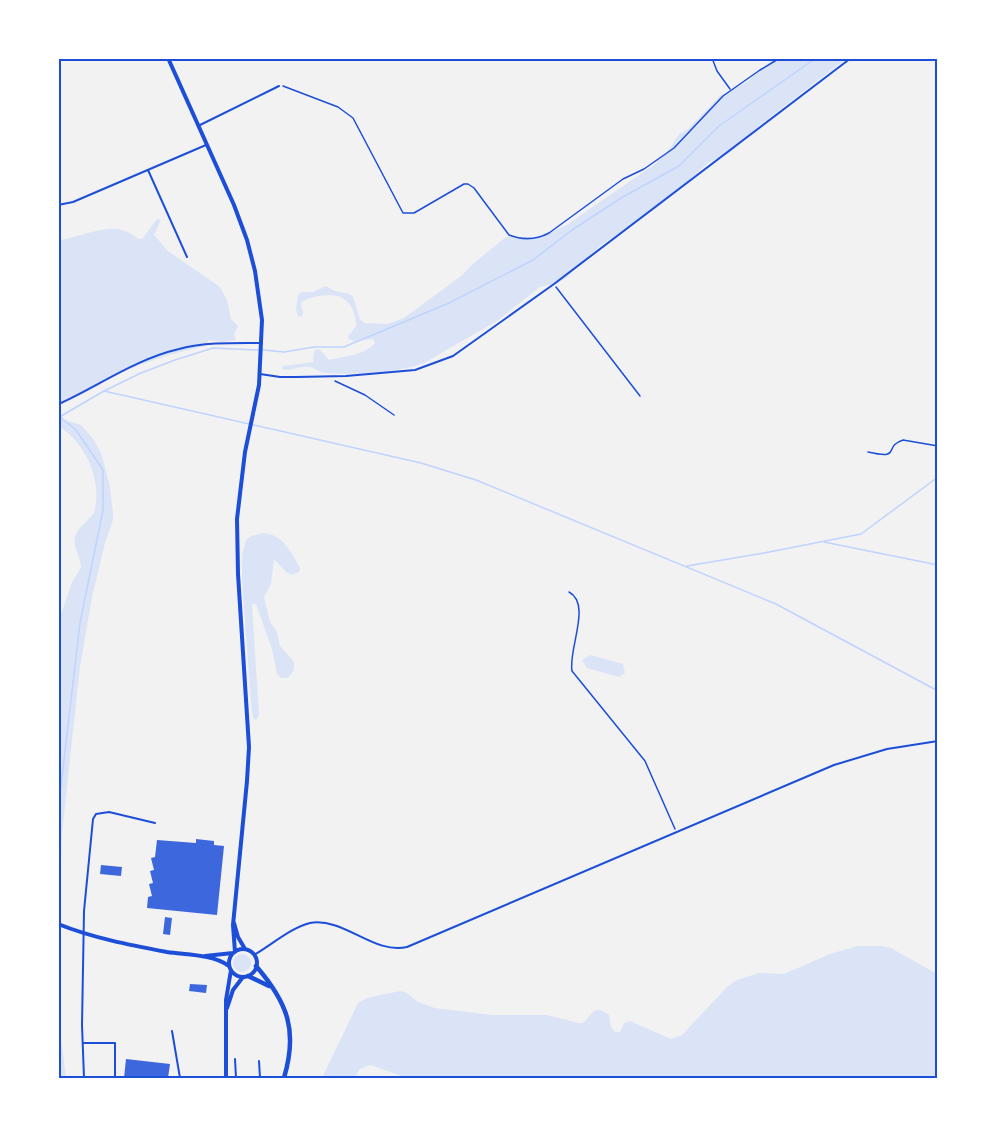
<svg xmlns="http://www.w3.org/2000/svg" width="996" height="1137" viewBox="0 0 996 1137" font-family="'Fira Sans Condensed',sans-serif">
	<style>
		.green { fill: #dbe4f7 }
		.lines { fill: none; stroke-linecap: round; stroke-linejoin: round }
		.stream { stroke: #bfd3fe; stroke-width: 1.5 }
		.building { fill: #3d67dc }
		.path { stroke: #1d4ed8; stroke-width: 1.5 }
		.minor { stroke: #1d4ed8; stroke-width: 2 }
		.secondary { stroke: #1d4ed8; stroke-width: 4 }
		.trunk { stroke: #1d4ed8; stroke-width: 4.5 }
		.neatline { fill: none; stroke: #1d4ed8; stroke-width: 2 }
	</style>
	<rect width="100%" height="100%" fill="#f2f2f2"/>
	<!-- green -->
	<path class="green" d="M778,58L846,59L760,125L731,152L708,163L661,205L600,246L565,279L558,283L540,287L497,321L424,363C397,373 355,375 326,373C320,373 316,368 309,367C299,365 291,372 282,369L283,366L313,362L314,352L316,349L320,350L329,360C344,356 364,356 375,343L373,339L354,341L348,339L349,335L356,326C356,317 352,304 344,299C335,292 309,296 301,303L303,314L301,317L298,316L296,309L298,295L302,292H313L326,286L335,291L350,294L353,297L360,319L364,323L387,324L404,318L461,276L475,262L506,237L511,236L528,240L565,226L655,164L670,148L679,134L687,130L720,96L748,81L769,62Z
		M157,219L161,220L154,235L168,251L220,287L227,300L231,319L238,326L234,334L236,340L223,342L209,340L205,346C175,353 145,361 117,375C97,385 80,398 59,404V240C87,237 114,217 138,239H142Z
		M59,418L81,425L94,440L101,453L110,486L113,513V520L105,543L92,597L80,667L62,833L61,864L59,869V620L72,582L81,568C81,561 78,556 76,549C70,531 85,525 94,513C103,481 86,444 59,426Z
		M263,533C283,534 291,552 300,568L299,572L291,575L286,572L274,559L271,584L264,597L270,622L277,632L280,646L294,662V670L288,678H281L277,674L272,649L256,604H252L259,715L256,720L253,718L251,703L242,581V555L246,540L251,536Z
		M590,655L623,664L625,673L619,677L587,668L582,660Z
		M857,946H883L891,948L937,974V1078H407L370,1065L360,1069L354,1078H322L358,1003L367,998L400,991L407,993L418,1002L435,1008L493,1015H547L578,1023H582C593,1016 593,1002 609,1015L611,1027L615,1032H620L624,1023L630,1021L671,1039L682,1035L727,987L737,980L759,973L784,974L830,954Z
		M233 963a9 9 0 1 1 18 0a9 9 0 1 1-18 0Z
		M59,991L61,1007L60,1029L66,1078H59Z"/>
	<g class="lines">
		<!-- stream -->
		<path class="stream" d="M263,350L284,352L314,347H344L449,303L533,260L572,230L621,198L679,166L719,126L816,58
			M104,391L421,463L476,480L776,604L938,691
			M58,415L76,430L103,470V510L80,623L58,811
			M61,416L104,391L141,373L175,360L213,348L258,350
			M824,542L938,565
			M687,566L764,553L861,534L938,477"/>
	</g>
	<!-- building -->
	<path class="building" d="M196,839L214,841V845L224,846L217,915L147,908L148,897L152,896L149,884L153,883L150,871L154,870L151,858L155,857L157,840L196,843Z
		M101,865L122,867L121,876L100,874Z
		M165,917L172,918L170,935L163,934Z
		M190,984L207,985L206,993L189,991Z
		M126,1059L170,1064L168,1078H124Z"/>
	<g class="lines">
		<!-- path -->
		<path class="path" d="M712,58L717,71L730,89
			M283,86L338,107L353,118L403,213H414L464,184H468L474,188L509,235C522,240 536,240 549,233L623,179L644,169L674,148L723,96L760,70L780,58
			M556,287L640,396
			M335,381L365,395L394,415
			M868,452C903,460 882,447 903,440L938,446
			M569,592C592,604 568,649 572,671L645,761L675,829"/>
		<!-- minor -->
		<path class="minor" d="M198,126L279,86
			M148,170L187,257
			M58,205L73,202L206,145
			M260,374L280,377H296L346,376L415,370L453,356L554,284L851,58
			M58,402L61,403C100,385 136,359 179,349C205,342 235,343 262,343
			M254,955C270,946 292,927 310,923C344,917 374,955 407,947L834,765L887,749L938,741
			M172,1031L180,1078
			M83,1043H115V1078
			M235,1059L236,1078
			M259,1061L260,1078
			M84,1078L82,1025L84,911L93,819L96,814L109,812L155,823"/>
		<!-- secondary -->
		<path class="secondary" d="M168,58L234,205L247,240L255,271L262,320L259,385L245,452L237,519L238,574L249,747L247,781L233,925L235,952
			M234,923L238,937L245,949
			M58,924C93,938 130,945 167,952C187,955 212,954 229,966
			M229 963a14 14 0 1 1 28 0a14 14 0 1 1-28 0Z
			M205,956L233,953
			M227,1008L233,990L243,977
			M226,1078V1000L231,970"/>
		<!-- trunk -->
		<path class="trunk" d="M256,966C288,1003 298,1031 284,1078
			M248,976L269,986"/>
	</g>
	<!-- border -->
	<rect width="996" height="1137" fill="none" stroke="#ffffff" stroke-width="120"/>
	<rect x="60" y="60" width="876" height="1017" class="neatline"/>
</svg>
